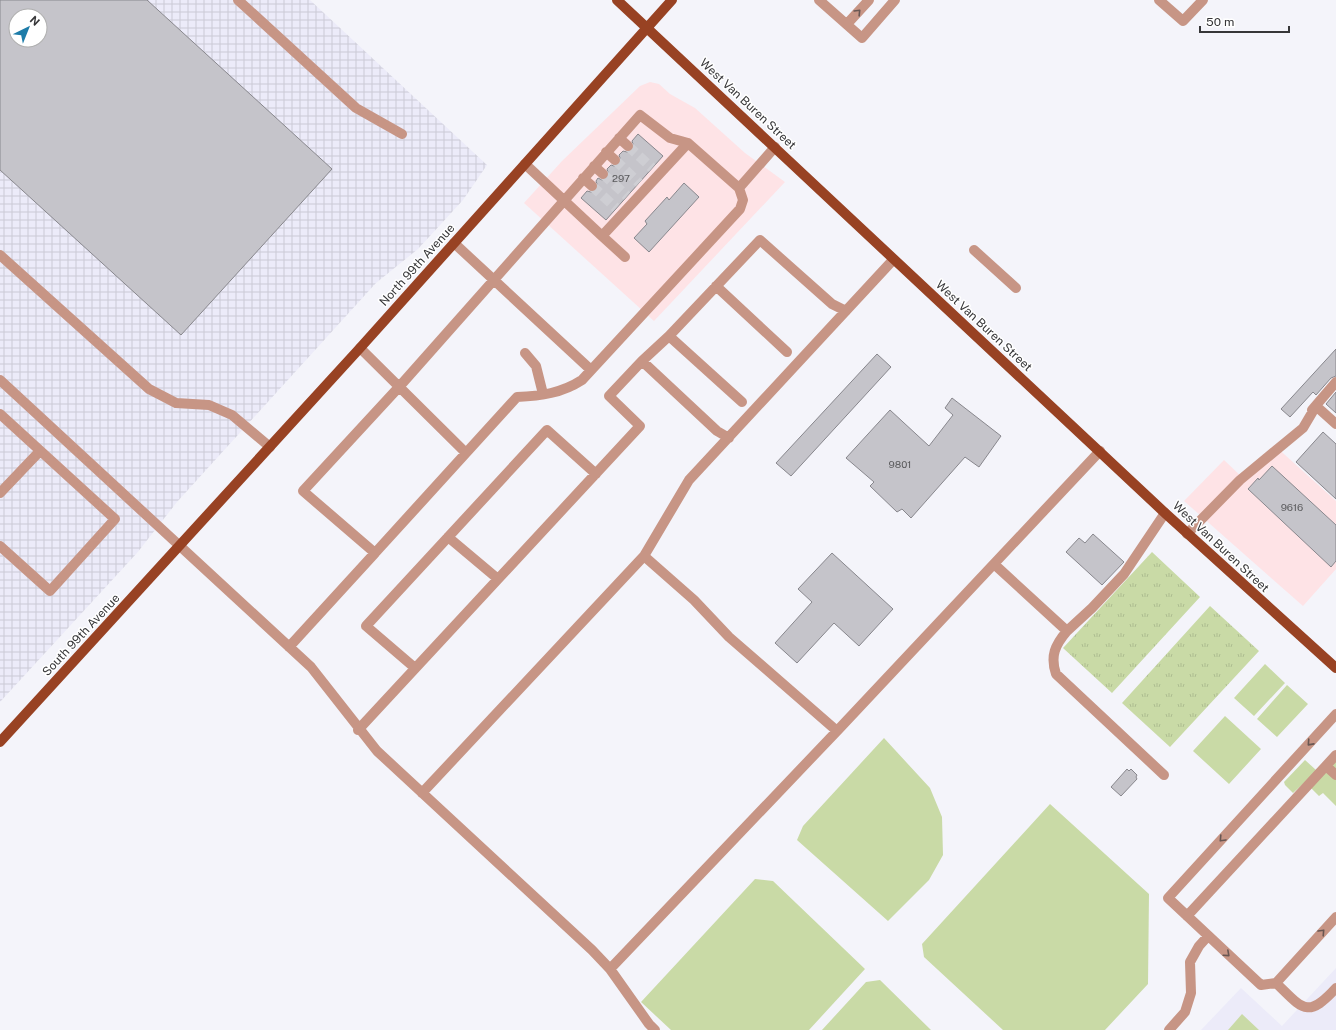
<svg xmlns="http://www.w3.org/2000/svg" width="1336" height="1030" viewBox="0 0 1336 1030" font-family="'Public Sans',sans-serif">
	<style>
		.commercial { fill: #fee3e6 }
		.industrial { fill: url(#industrial-grid); fill-rule: evenodd }
		.built { fill: #ecebf9 }
		.green { fill: #c9daa6 }
		.park { fill: url(#park-tufts) }
		.building { fill: #c5c4ca; stroke: #88878d; fill-rule: evenodd }
		.lines { fill: none; stroke-linecap: round; stroke-linejoin: round }
		.minor-tunnel { stroke: #ceced3; stroke-width: 10; stroke-dasharray: 10 5; stroke-linecap: butt }
		.minor { stroke: #c79585; stroke-width: 10 }
		.major { stroke: #984223; stroke-width: 10 }
		.oneway { stroke: #695753 }
		.labels { text-anchor: middle; dominant-baseline: central; stroke-width: 3; stroke-linejoin: round; paint-order: stroke }
		.number-label { font-size: 10px; fill: #5a5a5c }
		.street-label { font-size: 12px; fill: #363638; stroke: #fff }
	</style>
	<defs>
		<pattern id="industrial-grid" width="8" height="8" patternUnits="userSpaceOnUse"><rect width="8" height="8" fill="#ecebf9"/><path d="M0 4h8M4 0v8" fill="none" stroke="#cbcad6"/></pattern>
		<pattern id="park-tufts" width="24" height="20" patternUnits="userSpaceOnUse"><rect width="24" height="20" fill="#c9daa6"/><path d="M3 7l-1-3M5 7V3M7 7l1-3M15 17l-1-3M17 17v-4M19 17l1-3" fill="none" stroke="#adbc90"/></pattern>
	</defs>
	<rect width="100%" height="100%" fill="#f4f4fa"/>
	<!-- commercial -->
	<path class="commercial" d="M650,82L659,84L670,94L695,108L745,153L785,182L654,321L524,203L562,161L640,86Z
		M1274,445L1336,501V569L1303,606L1184,501L1224,460L1244,479Z"/>
	<!-- industrial -->
	<path class="industrial" d="M0,0H310L487,165L463,200L418,249L376,283L177,502L137,553L0,702ZM16,16H40V40H16Z"/>
	<!-- built -->
	<path class="built" d="M1336,968V1030H1201L1241,988L1282,1026Z"/>
	<!-- green -->
	<path class="green" d="M1265,664L1285,683L1254,716L1234,698Z
		M1287,685L1308,704L1277,737L1257,719Z
		M1225,716L1261,749L1229,784L1193,751Z
		M884,738L930,788L942,817L943,855L929,880L888,921L797,840L803,826Z
		M1336,758V806L1323,793L1319,796L1305,782L1293,793L1285,785L1284,782L1305,760L1316,770Z
		M1050,804L1149,894L1148,984L1105,1030H1003L924,957L922,944Z
		M755,879L773,881L865,969L809,1030H671L641,1002Z
		M880,980L931,1030H822L866,982Z
		M1242,1014L1259,1030H1228Z"/>
	<!-- park -->
	<path class="park" d="M1152,552L1200,597L1112,693L1063,648Z
		M1210,606L1259,651L1170,747L1122,703Z"/>
	<!-- building -->
	<path class="building" d="M0,0H147L332,169L181,335L0,170ZM16,16H40V40H16Z
		M638,134L663,156L606,220L581,198L587,191L591,192L597,191L598,187L596,181L598,178L602,180L608,179L609,175L607,169L611,165L614,166L620,165L621,161L619,155L623,151L627,152L633,151L634,147L632,141Z
		M684,183L699,197L649,252L634,238L647,224L645,221L667,197L669,200Z
		M1336,349V376L1331,378L1316,395L1313,392L1290,417L1281,409Z
		M877,354L891,367L791,476L776,463Z
		M1336,392V413L1326,404Z
		M952,398L1001,436L979,467L965,457L911,518L902,509L897,512L870,486L874,482L846,458L890,410L929,446L953,415L945,408Z
		M1323,432L1336,444V499L1296,462Z
		M1272,466L1336,525V561L1331,567L1248,489L1258,478L1259,480Z
		M1093,534L1124,562L1102,585L1066,552L1079,538L1085,543Z
		M832,553L893,609L859,646L834,623L797,663L775,643L812,602L798,589Z
		M1127,769L1129,771L1131,769L1137,775L1136,777L1137,779L1121,796L1111,787Z"/>
	<g class="lines">
		<!-- minor-tunnel -->
		<path class="minor-tunnel" d="M628,146L652,168
			M615,160L639,183
			M603,174L627,196
			M592,186L616,208"/>
		<!-- minor -->
		<path class="minor" d="M238,0L356,108L402,134
			M819,0L862,38L895,0
			M1159,0L1183,21L1203,0
			M847,24L869,0
			M619,138L628,146
			M606,152L615,160
			M525,164L602,236L688,143
			M594,166L603,174
			M583,178L592,186
			M739,188L743,200L740,209L582,380C562,393 541,396 517,397L375,553L303,491L399,387L640,115L670,138L688,143L739,188L775,147
			M602,236L625,257
			M454,243L591,370
			M974,250L1016,288
			M0,255L149,389L176,403L209,405L232,415L270,447
			M893,260L689,480L644,556L694,600L729,637L837,731L1100,451
			M716,286L787,352
			M669,336L642,361L717,431L729,438
			M360,348L466,453
			M525,353L536,366L543,394
			M0,380L311,667L377,751L592,950L610,969L649,1024L655,1030
			M742,402L669,336L760,240L832,304L846,311
			M1316,406L1336,424
			M1312,410L1336,382
			M0,414L115,519L50,591L0,546
			M0,493L40,451
			M1187,534L1240,480L1303,428L1316,406
			M448,537L498,579
			M994,564L1067,631C1055,645 1050,656 1056,674L1164,775
			M1067,631L1092,608L1124,574L1165,513
			M289,647L375,553
			M415,668L366,626L547,430L596,474
			M1336,714L1168,898L1261,985L1276,983L1336,917
			M358,730L640,426L609,396L642,361
			M1326,766L1336,775
			M422,793L644,556
			M1187,916L1336,755
			M610,969L837,731
			M1276,983C1302,1008 1307,1020 1336,988
			M1169,1030L1185,1012L1191,993L1190,962L1199,946L1208,936"/>
		<!-- major -->
		<path class="major" d="M617,0L1165,513L1336,668
			M0,742L360,348L672,0"/>
	</g>
	<!-- one-way arrows -->
	<defs><path id="oneway-chevron" d="M-2-3.5L2.5 0L-2 3.5" fill="none" stroke-width="1.6" stroke-linecap="round" stroke-linejoin="round"/></defs>
	<g class="oneway">
		<use href="#oneway-chevron" transform="translate(858 12) rotate(-46)"/>
		<use href="#oneway-chevron" transform="translate(1310 743) rotate(132)"/>
		<use href="#oneway-chevron" transform="translate(1222 839) rotate(133)"/>
		<use href="#oneway-chevron" transform="translate(1322 932) rotate(-47)"/>
		<use href="#oneway-chevron" transform="translate(1227 954) rotate(42)"/>
	</g>
	<g class="labels">
		<!-- number labels -->
		<g class="number-label">
			<text x="621" y="178">297</text>
			<text x="900" y="464">9801</text>
			<text x="1292" y="507">9616</text>
		</g>
		<!-- street labels -->
		<g class="street-label">
			<text transform="translate(748 104) rotate(43)">West Van Buren Street</text>
			<text transform="translate(417 265) rotate(-48)">North 99th Avenue</text>
			<text transform="translate(984 326) rotate(43)">West Van Buren Street</text>
			<text transform="translate(1221 547) rotate(43)">West Van Buren Street</text>
			<text transform="translate(81 635) rotate(-47)">South 99th Avenue</text>
		</g>
	</g>
	<!-- north arrow -->
	<g transform="translate(28 28) rotate(43)"><circle r="19" fill="#ffffff" stroke="#afafaf"/>
	<path d="M0-3L7 15L0 10L-7 15Z" fill="#1d7ca9"/>
	<text y="-6" font-size="11" font-weight="bold" text-anchor="middle" fill="#363638">N</text>
	</g>
	<!-- scale -->
	<path d="M1200 26v6h89v-6" fill="none" stroke="#363638" stroke-width="2"/>
	<text x="1206" y="26" font-size="12" fill="#363638" stroke="#ffffff" stroke-width="3" paint-order="stroke">50 m</text>
</svg>
